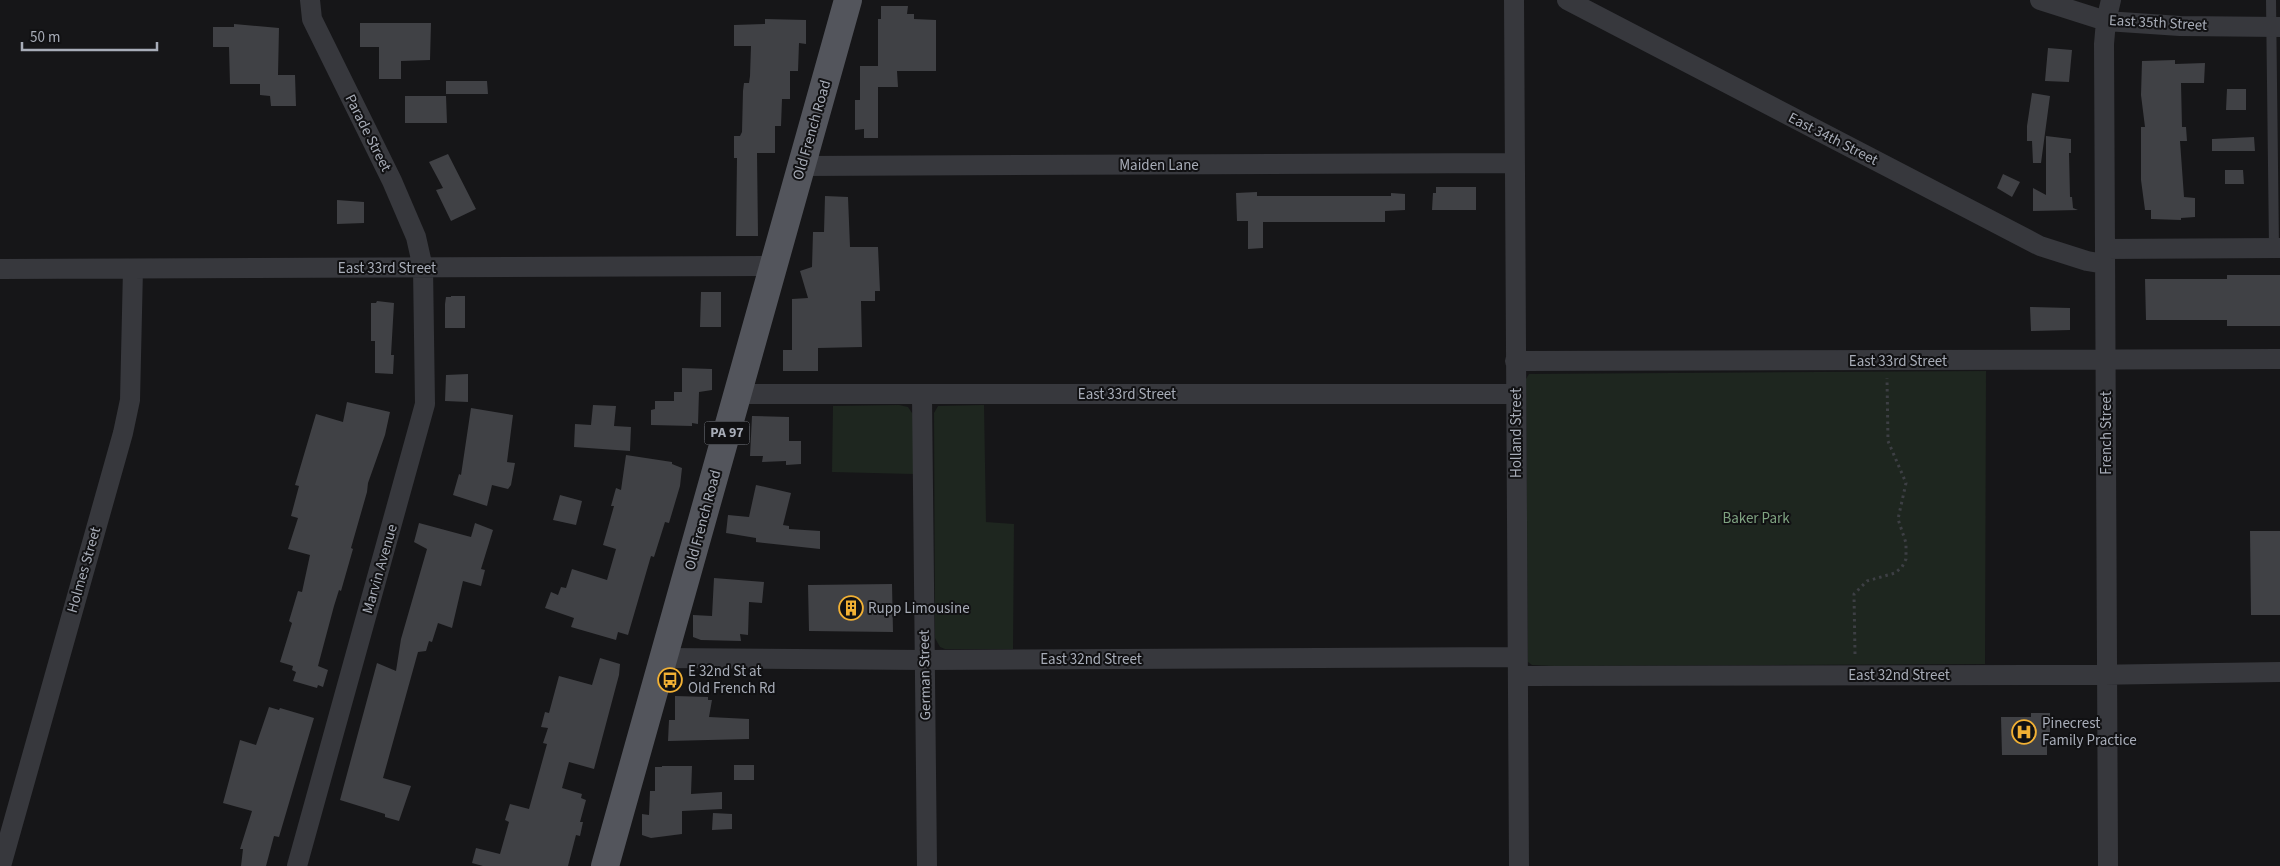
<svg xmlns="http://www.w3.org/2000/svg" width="2280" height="866" viewBox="0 0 2280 866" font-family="'Source Sans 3',sans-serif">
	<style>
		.green { fill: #1e261f }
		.building { fill: #404145 }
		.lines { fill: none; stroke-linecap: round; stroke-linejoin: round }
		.path { stroke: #3d3f44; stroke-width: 3; stroke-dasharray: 2.5 4; stroke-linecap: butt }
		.lane { stroke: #37383d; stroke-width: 10 }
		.street { stroke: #37383d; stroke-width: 20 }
		.primary { stroke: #53555c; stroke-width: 28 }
		.labels { text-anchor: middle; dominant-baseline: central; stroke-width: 4; stroke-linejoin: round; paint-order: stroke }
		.shield { fill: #111113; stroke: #7b7e86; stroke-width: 1 }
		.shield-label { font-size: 14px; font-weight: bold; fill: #a8adb8 }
		.street-label { font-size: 15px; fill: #a8adb8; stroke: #111113 }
		.park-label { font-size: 15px; fill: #7fa381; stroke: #111113 }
		.poi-label { font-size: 15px; fill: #a8adb8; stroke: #111113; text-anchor: start }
	</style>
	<rect width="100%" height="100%" fill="#161618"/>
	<!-- green -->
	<path class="green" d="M1986,371L1985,664L1554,666L1532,665L1528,662L1526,379L1529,374Z
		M899,405L908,407L914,416L913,474L832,472L833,406Z
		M984,405L986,522L1014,524L1013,649H945L940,647L935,638L934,413L938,406Z"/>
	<!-- building -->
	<path class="building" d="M881,6H908L907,14H914V19L936,20V71H897L898,87H878V138H864V129L855,130V100H860V66H878V19H881Z
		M765,19L806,20V44L799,43L798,71H790V99H782L781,126H775V153H757L758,236H736L737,158H734V136H740L742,132L743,91L744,83H749L750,76L751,46H734V25L765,24Z
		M360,23H431L430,60L401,61V79H379V47H360Z
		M234,24L279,28L278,75H295L296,106H271L270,96L260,95V84H230L229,47H213V27H234Z
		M2048,48L2072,50L2069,82L2045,81Z
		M2175,60V64L2205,63L2204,83H2181L2182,127H2186L2187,141H2180L2184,197L2195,198V217L2181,218V220L2151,219V210H2145L2141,180V127H2145L2141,95L2142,61Z
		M446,81H487L488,94H446Z
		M2227,89H2246V110H2226Z
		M2032,93L2050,96L2041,163H2033L2032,141H2027V126Z
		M405,96H446L447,123H405Z
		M2046,136L2071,139V153H2069L2070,197H2072L2073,208L2078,210L2033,211V188L2046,195Z
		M2254,137L2255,151H2212V139Z
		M448,154L476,209L451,221L436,190L443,188L429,162Z
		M2225,170H2243L2244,184H2225Z
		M2003,174L2020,182L2012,197L1997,188Z
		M1436,187H1476V210H1432L1433,193H1436Z
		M1257,192V196H1391V193L1405,194V210L1385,211V222H1263V248L1248,249V221H1237L1236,193Z
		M825,196L848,197L850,247H878L880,291H875V301H861L862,347L818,348V371H783V350H792V299L808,298L800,271L812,267L813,232H824Z
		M337,200L364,202V223L337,224Z
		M2227,275H2280V326H2227V320H2146L2145,279H2227Z
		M701,292H721V327H700Z
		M451,296H465V328H445V304L446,297H451Z
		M377,301L394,303L391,355H394L393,374L375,373V341H371V303H376Z
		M2030,307L2070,308V330L2031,331Z
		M682,368L712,369V390L699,392L698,424L692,423V426L651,425V410L655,409V401H674V392H682Z
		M468,374V402L445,401L446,375Z
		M347,402L390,412L385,435L368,483L367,492L351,548L353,549L341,591L339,590L334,606L318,666L328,670L323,687L318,685L317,688L293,681L296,672L292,670L293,666L280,662L292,623L289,621L298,591L302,592L310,555L288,549L298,518L291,516L299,486L295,485L316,414L343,422Z
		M593,405L616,406L614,426L631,427L630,451L574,447L575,424L591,425Z
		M471,408L513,415L507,462L515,463L511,485L508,489L492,485L487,506L453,495L459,474L461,475Z
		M752,416L789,417V441H801V464L786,465V461L762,462L763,456H750Z
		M626,455L672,462V464L682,468L680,486L669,523L665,522L654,557L651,556L628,635L618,632L616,640L571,627L574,618L545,608L551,592L558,595L561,587L566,588L572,569L607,580L616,549L603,545L614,506H611L616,488L621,490Z
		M756,485L791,493L783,525L789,526V529L820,531V549L756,542V538L726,533L728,515L749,517Z
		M560,495L582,501L576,525L553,520Z
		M419,523L471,537L475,523L493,530L481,569L485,570L481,586L463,581L452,628L438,623L432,642L429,641L426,651L418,652L383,778L411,786L399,821L385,817V814L340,800L377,663L396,671L401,639L427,549L414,542Z
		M2250,531H2280V615H2251Z
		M714,578L764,582L762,603L749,602L748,635L740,634L741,641L701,640L693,637V615L712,616Z
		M892,584L893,632L809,631L808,585Z
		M600,658L620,664L619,675L594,769L569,762L562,788L582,794L581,798L586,800L580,822H583L580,836L576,835L568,866H483L472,863L476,848L500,854L509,822L505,820L510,804L529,809L547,744L543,743L548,728L541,727L545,712L549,713L559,676L592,685Z
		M675,696L708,697V700H712L709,717L749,719V739L668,741L669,720H675Z
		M269,707L279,710L280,708L314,718L279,837L274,836L266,866H241L243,849H240L252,811L223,803L240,740L256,745Z
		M2031,713H2050V742H2047V755H2002L2001,717H2031Z
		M734,765H754V780H734Z
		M662,766H692L691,794L722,792V809L682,811V834L651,838L642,835V814L649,815L650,791H655V767H662Z
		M713,813L732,814V829L712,830Z"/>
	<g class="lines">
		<!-- path -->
		<path class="path" d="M1855,654L1854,594L1867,581L1895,573L1902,567L1906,559V543L1898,519L1906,483L1888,441L1887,378"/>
		<!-- lane -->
		<path class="lane" d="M2271,0L2274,248"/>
		<!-- street -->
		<path class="street" d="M1514,0L1519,866
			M1567,0L2040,246L2087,261L2105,264
			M2040,0L2106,21L2180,26L2280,27
			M803,166L1515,163
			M2105,249L2280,248
			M0,269L774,266
			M1515,361L2280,359
			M737,394H1516
			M922,395L927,866
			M665,658L925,660L1517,657
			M1518,676L2089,675L2280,672
			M1,866L123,433L130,400L133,269
			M297,866L425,404L423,268L416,237L392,181L312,19L310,0
			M2108,866L2104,44L2106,21L2111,0"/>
		<!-- primary -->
		<path class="primary" d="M605,866L848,0"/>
	</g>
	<!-- icons -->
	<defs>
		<g id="building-ring" transform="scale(1.25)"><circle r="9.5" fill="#111113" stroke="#f2b134" stroke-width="1.5"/><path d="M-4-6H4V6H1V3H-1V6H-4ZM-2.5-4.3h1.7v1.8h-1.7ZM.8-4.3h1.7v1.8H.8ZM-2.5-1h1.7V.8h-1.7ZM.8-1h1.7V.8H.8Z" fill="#f2b134"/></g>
		<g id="bus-ring" transform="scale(1.25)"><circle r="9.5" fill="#111113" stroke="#f2b134" stroke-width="1.5"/><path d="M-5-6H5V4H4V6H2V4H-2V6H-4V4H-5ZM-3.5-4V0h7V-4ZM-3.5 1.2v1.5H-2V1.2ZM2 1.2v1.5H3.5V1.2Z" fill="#f2b134"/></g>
		<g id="hospital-ring" transform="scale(1.25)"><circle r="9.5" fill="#111113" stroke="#f2b134" stroke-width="1.5"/><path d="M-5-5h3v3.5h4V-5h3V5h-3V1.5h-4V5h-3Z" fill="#f2b134"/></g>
	</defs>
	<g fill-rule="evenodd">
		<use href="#building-ring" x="851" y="608"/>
		<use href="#bus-ring" x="670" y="680"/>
		<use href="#hospital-ring" x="2024" y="732"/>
	</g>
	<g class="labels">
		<!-- shield labels -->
		<rect class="shield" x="704.5" y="421.5" width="45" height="23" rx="4"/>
		<g class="shield-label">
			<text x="727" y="433">PA 97</text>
		</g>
		<!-- street labels -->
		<g class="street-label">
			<text transform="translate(2158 23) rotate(3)">East 35th Street</text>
			<text transform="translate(812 130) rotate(-74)">Old French Road</text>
			<text transform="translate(368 133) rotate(63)">Parade Street</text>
			<text transform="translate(1833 139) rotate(27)">East 34th Street</text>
			<text x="1159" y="165">Maiden Lane</text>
			<text x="387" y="268">East 33rd Street</text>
			<text x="1898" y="361">East 33rd Street</text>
			<text x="1127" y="394">East 33rd Street</text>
			<text transform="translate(1516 433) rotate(-90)">Holland Street</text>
			<text transform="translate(2106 433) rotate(-90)">French Street</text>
			<text transform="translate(703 520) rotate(-75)">Old French Road</text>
			<text transform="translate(380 569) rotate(-74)">Marvin Avenue</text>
			<text transform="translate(84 570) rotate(-74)">Holmes Street</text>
			<text x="1091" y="659">East 32nd Street</text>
			<text transform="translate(925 675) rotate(-91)">German Street</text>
			<text x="1899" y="675">East 32nd Street</text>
		</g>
		<!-- park labels -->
		<g class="park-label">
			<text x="1756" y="518">Baker Park</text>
		</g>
		<!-- poi labels -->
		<g class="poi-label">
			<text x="868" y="608">Rupp Limousine</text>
			<text x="688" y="671">E 32nd St at<tspan x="688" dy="17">Old French Rd</tspan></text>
			<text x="2042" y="723">Pinecrest<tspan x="2042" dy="17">Family Practice</tspan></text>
		</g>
	</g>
	<!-- scale -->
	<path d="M22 42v8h135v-8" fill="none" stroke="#a8adb8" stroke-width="2.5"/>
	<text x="30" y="42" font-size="15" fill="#a8adb8" stroke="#111113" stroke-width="4" paint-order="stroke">50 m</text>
</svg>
